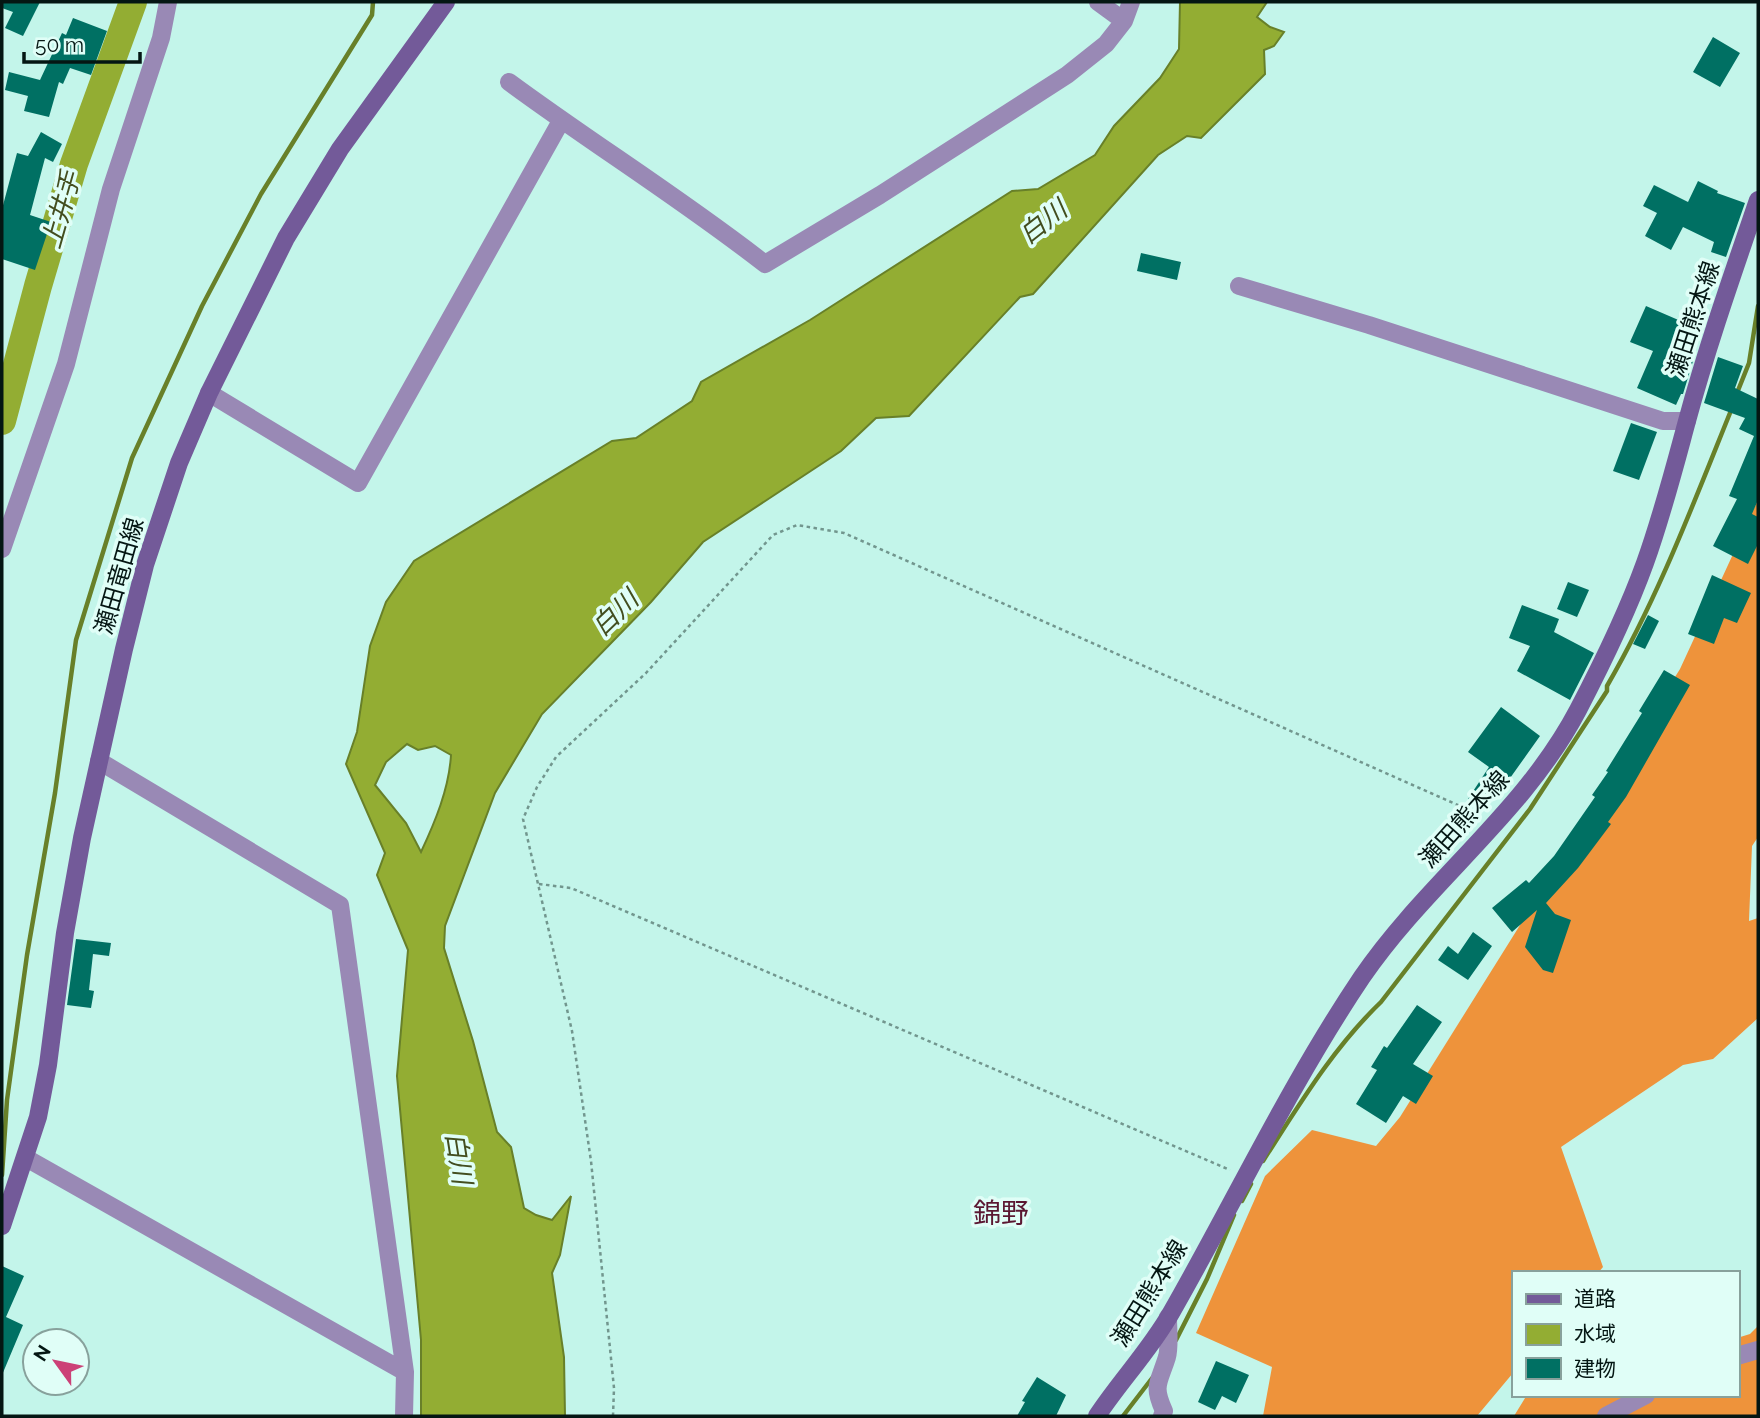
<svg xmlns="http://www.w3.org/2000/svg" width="1760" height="1418" viewBox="0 0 1760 1418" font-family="Raleway,'Noto Sans JP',sans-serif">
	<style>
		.forest { fill: #ee933b }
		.water { fill: #93ad33; stroke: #688029; stroke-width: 2; fill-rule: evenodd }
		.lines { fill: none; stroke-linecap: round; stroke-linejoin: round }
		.stream { stroke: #688029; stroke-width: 4.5 }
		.river { stroke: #93ad33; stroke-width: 28 }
		.building { fill: #007063 }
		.path { stroke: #72968e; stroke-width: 2.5; stroke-dasharray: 3.5 3.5; stroke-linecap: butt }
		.street { stroke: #9989b5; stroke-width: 18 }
		.secondary { stroke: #735a99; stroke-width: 18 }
		.labels { text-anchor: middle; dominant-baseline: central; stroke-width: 7; stroke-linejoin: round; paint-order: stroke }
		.street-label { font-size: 24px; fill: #041613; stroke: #e0fef7 }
		.water-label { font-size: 26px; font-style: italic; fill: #434e1f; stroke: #e0fef7 }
		.quarter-label { font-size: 28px; fill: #5b1832; stroke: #e0fef7 }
	</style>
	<rect width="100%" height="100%" fill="#c3f5ea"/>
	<!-- forest -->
	<path class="forest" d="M1758,500V837L1752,846L1749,921L1758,918V1018L1713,1059L1683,1065L1561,1147L1603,1267L1598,1273H1513V1373L1477,1416H1263L1272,1367L1196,1333L1265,1176L1312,1130L1376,1146L1400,1117L1680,669Z
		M1758,1326V1416H1514L1527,1395H1737V1338L1750,1334Z"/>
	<!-- water -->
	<path class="water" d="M1180,2H1267L1257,17L1270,27L1284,32L1274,46L1264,50L1265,74L1201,138L1187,136L1158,155L1033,294L1020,297L909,416L876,418L841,451L703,542L651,602L542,714L495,793L445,926L444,948L473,1041L497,1132L511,1147L524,1208L536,1215L552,1220L571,1196L560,1255L552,1273L564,1357L565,1416H421V1340L397,1076L408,950L377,875L385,853L346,764L357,732L370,646L386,602L414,561L612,441L636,438L692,401L701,382L810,320L1012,191L1038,189L1095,155L1114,126L1160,78L1179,49ZM407,744L418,750L435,746L451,755C449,789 435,822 421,852L406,823L375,785L386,762Z"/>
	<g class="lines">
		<!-- stream -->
		<path class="stream" d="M1737,393L1749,363L1758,306
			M1263,1161C1299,1105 1333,1048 1381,1002L1530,809L1607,691V686C1658,598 1694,502 1732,408
			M2,1175L7,1100L27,955L55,793L76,640L132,458L202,306L261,194L372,15L373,2
			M1242,1201L1251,1184
			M1176,1340L1207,1279L1234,1215
			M1123,1416L1153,1377"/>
		<!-- river -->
		<path class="river" d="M2,421L38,286L74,164L133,2"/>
	</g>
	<!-- building -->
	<path class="building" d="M2,2H40L23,36L5,28L13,12L2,8Z
		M73,18L107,31L91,75L70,68L63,84L59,82L49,117L24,111L28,96L5,90L9,72L40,80L62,33L66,35Z
		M1713,37L1740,53L1720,87L1693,72Z
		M41,132L62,144L53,162L45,158L30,215L51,222L35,270L2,259V209L17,153L28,156Z
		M1698,181L1718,191L1717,193L1745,203L1726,257L1711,252L1714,242L1683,227L1671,250L1645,236L1657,213L1643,206L1654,185L1688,202Z
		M1141,253L1181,262L1177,280L1137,271Z
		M1646,306L1690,325L1693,361L1683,394H1681L1676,405L1637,388L1653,351L1630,342Z
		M1718,357L1743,366L1735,388L1758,399V500L1752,514L1758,517V544L1748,564L1713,546L1737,499L1729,496L1754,436L1739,429L1745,418L1704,403Z
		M1631,423L1657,432L1639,480L1613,471Z
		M1712,575L1751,593L1737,623L1724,618L1714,644L1688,634Z
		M1568,582L1589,590L1577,617L1557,609Z
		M1522,605L1559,619L1554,632L1594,653L1570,700L1517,671L1530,646L1509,638Z
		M1648,615L1659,621L1645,649L1633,644Z
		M1664,670L1690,685L1626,797L1608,822L1611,824L1578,868L1546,903L1555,914L1571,920L1553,973L1543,970L1525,947L1537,910L1512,932L1492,908L1526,880L1529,883L1554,856L1595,797L1592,795L1608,772L1606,771L1642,713L1639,711Z
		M1501,707L1540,736L1508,781L1503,778L1483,809L1468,799L1489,767L1468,752Z
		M1473,932L1492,946L1468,980L1438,960L1448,946L1458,954Z
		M76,939L111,943L109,956L93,954L89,990L94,991L91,1008L67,1005Z
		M1417,1005L1442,1022L1413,1064L1433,1076L1416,1104L1403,1096L1386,1123L1356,1104L1377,1070L1371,1067L1384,1046L1387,1048Z
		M2,1266L24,1276L6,1317L23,1325L2,1375Z
		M1216,1361L1249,1375L1236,1403L1222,1396L1215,1410L1198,1402Z
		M1037,1377L1066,1395L1056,1416H1017L1025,1402L1022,1401Z"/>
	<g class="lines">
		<!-- path -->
		<path class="path" d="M539,884L571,888L1230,1170
			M613,1416L614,1388L591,1161L572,1031L523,819L537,787L556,757L646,673L773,535L797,525L844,533L1460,806L1475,821"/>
		<!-- street -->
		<path class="street" d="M1098,2L1124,21
			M509,82C593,144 682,199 765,264L880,195L1067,75L1106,44L1124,21L1131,2
			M1239,286L1369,325L1663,421H1687
			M209,393L358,483L561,121
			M2,549L66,364L111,189L161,38L168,2
			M99,761L340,905L405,1372L404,1416
			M26,1158L405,1372
			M1737,1356L1758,1350
			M1162,1416L1164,1411C1152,1385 1159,1383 1167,1357C1170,1346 1168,1330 1168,1317
			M1606,1416L1646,1395"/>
		<!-- secondary -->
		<path class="secondary" d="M2,1226L38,1117L48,1065L65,933L82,838L124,649L145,565L179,463L209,393L286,238L340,149L446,2
			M1097,1416C1120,1381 1150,1350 1171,1313C1235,1201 1290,1084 1362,977C1427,882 1524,813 1578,710C1603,662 1627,613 1645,563C1662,516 1674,469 1687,421C1707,347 1733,273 1758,200"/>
	</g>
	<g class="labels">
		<!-- street labels -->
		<g class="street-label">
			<text transform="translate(1693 319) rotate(-72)">瀬田熊本線</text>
			<text transform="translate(119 576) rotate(-74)">瀬田竜田線</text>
			<text transform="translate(1464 819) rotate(-48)">瀬田熊本線</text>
			<text transform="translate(1149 1293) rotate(-58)">瀬田熊本線</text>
		</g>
		<!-- water labels -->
		<g class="water-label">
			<text transform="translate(61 210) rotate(-74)">上井手</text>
			<text transform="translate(1043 222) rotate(-38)">白川</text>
			<text transform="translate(615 613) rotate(-44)">白川</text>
			<text transform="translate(459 1158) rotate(81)">白川</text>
		</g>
		<!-- quarter labels -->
		<g class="quarter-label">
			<text x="1001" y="1213">錦野</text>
		</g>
	</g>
	<!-- border -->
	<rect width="1760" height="1418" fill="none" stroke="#041613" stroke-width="7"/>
	<!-- legend -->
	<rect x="1512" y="1271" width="228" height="126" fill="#e0fef7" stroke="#88a19c" stroke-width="2"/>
	<rect x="1526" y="1294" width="35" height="10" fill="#735a99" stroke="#88a19c" stroke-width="2"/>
	<text x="1574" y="1306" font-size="21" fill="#041613">道路</text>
	<rect x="1526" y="1324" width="35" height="21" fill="#93ad33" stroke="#88a19c" stroke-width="2"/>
	<text x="1574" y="1341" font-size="21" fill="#041613">水域</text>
	<rect x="1526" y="1358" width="35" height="21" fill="#007063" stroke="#88a19c" stroke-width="2"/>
	<text x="1574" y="1376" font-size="21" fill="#041613">建物</text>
	<!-- north arrow -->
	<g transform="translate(56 1362) rotate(303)"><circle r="33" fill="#e0fef7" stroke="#88a19c" stroke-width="2"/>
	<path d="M0-5L12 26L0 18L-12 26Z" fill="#cc4177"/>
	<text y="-10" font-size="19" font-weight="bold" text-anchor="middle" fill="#041613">N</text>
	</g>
	<!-- scale -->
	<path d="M24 52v10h116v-10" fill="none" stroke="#041613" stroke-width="3.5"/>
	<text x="35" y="52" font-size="21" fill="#041613" stroke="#e0fef7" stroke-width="5" paint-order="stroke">50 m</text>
</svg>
